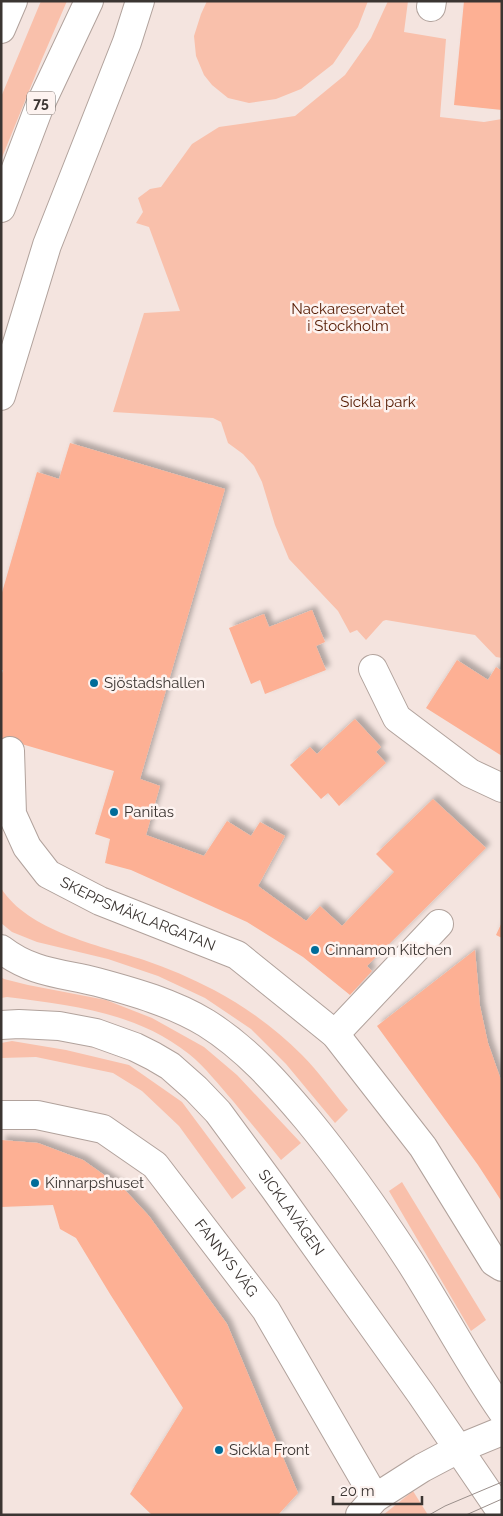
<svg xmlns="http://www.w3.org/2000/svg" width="503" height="1516" viewBox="0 0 503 1516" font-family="Raleway,sans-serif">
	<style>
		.green { fill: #f9c0ab }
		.building { fill: #fdb094; filter: url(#shadow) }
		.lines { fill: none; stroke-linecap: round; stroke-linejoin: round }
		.minor-casing { stroke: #b1a29c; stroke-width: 30 }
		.major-casing { stroke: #b1a29c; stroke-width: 30 }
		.highway-casing { stroke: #b1a29c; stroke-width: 30 }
		.minor { stroke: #fff; stroke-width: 28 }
		.major { stroke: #fff; stroke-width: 28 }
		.highway { stroke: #fff; stroke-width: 28 }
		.tram { stroke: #9a8f8b; stroke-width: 1 }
		.poi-dot { fill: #006c99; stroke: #fdf3f0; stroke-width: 2 }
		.labels { text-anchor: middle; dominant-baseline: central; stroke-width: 5; stroke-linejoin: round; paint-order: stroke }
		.shield { fill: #fdf3f0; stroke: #756e6b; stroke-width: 1 }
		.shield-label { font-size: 14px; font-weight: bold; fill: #3b3532 }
		.park-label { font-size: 15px; fill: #551b03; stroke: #fdf3f0 }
		.poi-label { font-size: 15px; fill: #3b3532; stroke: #fdf3f0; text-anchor: start }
		.street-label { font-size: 15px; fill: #3b3532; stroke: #fdf3f0 }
	</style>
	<defs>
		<filter id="shadow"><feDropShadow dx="4.5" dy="-4.5" stdDeviation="2.5" flood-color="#0004"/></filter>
	</defs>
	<rect width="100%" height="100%" fill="#f4e4df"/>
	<!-- green -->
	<path class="green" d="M41,1H67L42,59L1,160V97Z
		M207,1H368L358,27L333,64L301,89L276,99L249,103L228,98L212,85L204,75L196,56L194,36L201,14Z
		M388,1H408L404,32L446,39L440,117L484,122L502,119V658L496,657L475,635L386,620L383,621L366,640L357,630L350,633L338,611L289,559L275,525L262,482L254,466L243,454L228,443L221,422L213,418L113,412L144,313L180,311L149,227L136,223L143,212L138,198L150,189L161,187L192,144L219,127L295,116L345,75L371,38Z
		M1,888C28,931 98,945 144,960C168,968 191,978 214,990C246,1007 276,1029 302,1055C319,1072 333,1092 348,1110L335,1123L286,1064L251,1029L205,998L158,976L108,959L37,942L12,932L1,923Z
		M1,977L4,979L28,985L106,1000L152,1018L204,1047L237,1075L301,1143L281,1160C265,1140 249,1121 233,1101C219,1085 205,1067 189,1054C136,1012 71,1005 7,997L1,998Z
		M12,1041L66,1050L129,1065L182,1102L246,1188L232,1199L179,1126L142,1091L113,1073L36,1057L1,1058V1043Z
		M402,1182L486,1320L471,1331L389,1191Z
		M413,1491L428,1515H383Z"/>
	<!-- building -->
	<path class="building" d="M464,1H502V110L454,105Z
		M70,443L225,489L140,779L160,786L146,835L204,856L227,821L251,836L260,822L285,836L258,886L306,921L320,906L342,926L394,872L376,854L433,799L486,848L367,966L372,971L350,995L303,957L247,922L131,870L105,863L110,839L95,834L114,771L1,738V677L3,670H1V596L37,472L59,479Z
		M312,610L325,642L316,646L326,670L265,694L260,680L251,684L229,628L264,614L269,627Z
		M457,660L488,680L496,667L502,671V756L426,708Z
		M355,719L381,747L376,752L386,763L339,806L328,793L321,799L290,765L310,747L317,754Z
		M502,922V938L496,935Z
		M475,950L480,1006L488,1043L502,1083V1202L478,1165L377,1026Z
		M1,1140L38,1143L83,1160L124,1189L149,1216L227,1324L298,1493L278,1515H152L130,1494L183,1408L110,1294L76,1238L60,1229L53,1205L1,1207Z"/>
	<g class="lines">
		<!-- minor casing -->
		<g class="minor-casing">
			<g id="minor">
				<path d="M431,7L432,1"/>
				<path d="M373,669L397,718L470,773L502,788"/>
				<path id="s1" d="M10,751L12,814L27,847L48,874L100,901L237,955L335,1034L423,1147L494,1262L502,1267"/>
				<path d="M335,1034L439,924"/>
				<path id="s2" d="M1,1115H37L103,1129L155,1165L266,1310L375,1498"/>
				<path d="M360,1515L375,1498L422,1468L458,1449"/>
			</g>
		</g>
		<!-- major casing -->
		<g class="major-casing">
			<g id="major">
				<path d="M1,949C32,973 61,973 97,982C134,992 173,1003 206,1023C246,1048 277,1083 307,1119C344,1164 377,1211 409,1260C441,1310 468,1362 502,1411"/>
				<path id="s3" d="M1,1025L19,1024L59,1026L96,1033L135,1047L153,1056L170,1066L196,1089L218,1112L274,1188L421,1394L502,1513"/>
				<path d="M458,1449L502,1431"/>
			</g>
		</g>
		<!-- highway casing -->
		<g class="highway-casing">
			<path id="highway" d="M1,29L13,1
				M1,208L40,105L89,1
				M1,396L47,245L127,42L140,1"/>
		</g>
		<!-- minor -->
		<use href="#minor" class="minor"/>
		<!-- major -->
		<use href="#major" class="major"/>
		<!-- highway -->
		<use href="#highway" class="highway"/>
		<!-- tram -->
		<path class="tram" d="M429,1515L445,1506L502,1482
			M466,1515L502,1499"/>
	</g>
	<!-- markers -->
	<g class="poi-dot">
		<circle cx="94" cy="683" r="5"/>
		<circle cx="114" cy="812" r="5"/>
		<circle cx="315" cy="950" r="5"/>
		<circle cx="35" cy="1183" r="5"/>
		<circle cx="219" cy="1450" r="5"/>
	</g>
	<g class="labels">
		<!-- shield labels -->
		<rect class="shield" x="27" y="91.5" width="28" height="23" rx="4"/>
		<g class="shield-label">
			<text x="41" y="103">75</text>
		</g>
		<!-- park labels -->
		<g class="park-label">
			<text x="348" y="309">Nackareservatet<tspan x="348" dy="17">i Stockholm</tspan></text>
			<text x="378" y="402">Sickla park</text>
		</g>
		<!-- poi labels -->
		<g class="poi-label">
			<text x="104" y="683">Sjöstadshallen</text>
			<text x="124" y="812">Panitas</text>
			<text x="325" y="950">Cinnamon Kitchen</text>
			<text x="45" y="1183">Kinnarpshuset</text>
			<text x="229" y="1450">Sickla Front</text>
		</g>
		<!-- street labels -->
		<g class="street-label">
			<text stroke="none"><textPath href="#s1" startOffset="232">SKEPPSMÄKLARGATAN</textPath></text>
			<text stroke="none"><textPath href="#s3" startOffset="368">SICKLAVÄGEN</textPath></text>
			<text stroke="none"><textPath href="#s2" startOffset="284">FANNYS VÄG</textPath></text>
		</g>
	</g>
	<!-- border -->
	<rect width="503" height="1516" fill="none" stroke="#3b3532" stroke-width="5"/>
	<!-- scale -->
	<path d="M333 1496v8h89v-8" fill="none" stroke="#3b3532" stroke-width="2.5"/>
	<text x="340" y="1496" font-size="15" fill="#3b3532" stroke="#fdf3f0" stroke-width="4" paint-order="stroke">20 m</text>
</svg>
